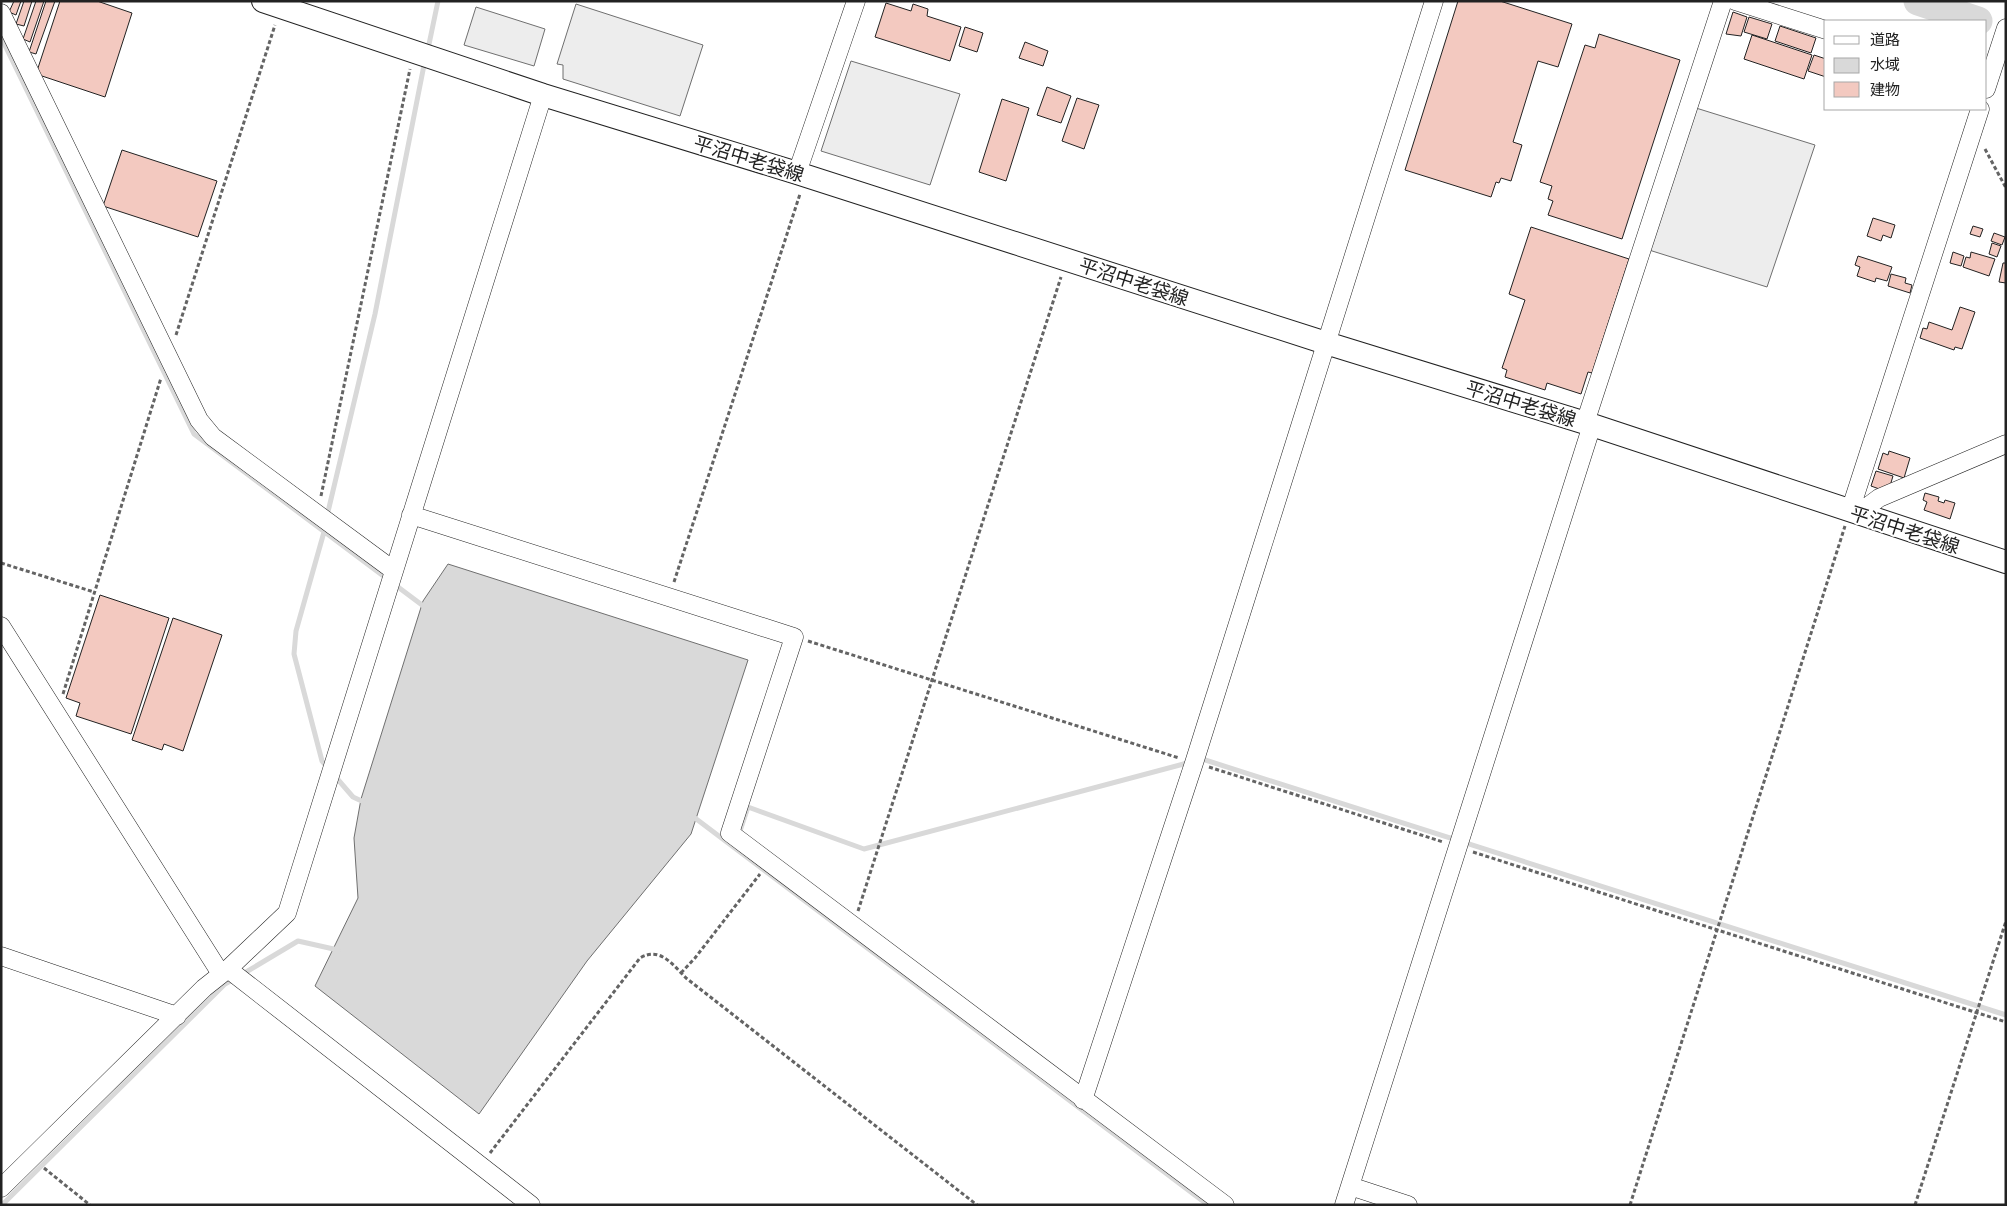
<svg xmlns="http://www.w3.org/2000/svg" width="2007" height="1206" viewBox="0 0 2007 1206" font-family="'Exo 2','Noto Sans JP',sans-serif">
	<style>
		.parking { fill: #ededed; stroke: #6f6f6f }
		.water { fill: #d9d9d9; stroke: #6f6f6f }
		.lines { fill: none; stroke-linecap: round; stroke-linejoin: round }
		.stream { stroke: #d9d9d9; stroke-width: 5 }
		.river { stroke: #d9d9d9; stroke-width: 29 }
		.building { fill: #f3c9c0; stroke: #222 }
		.minor-casing { stroke: #222; stroke-width: 19 }
		.major-casing { stroke: #222; stroke-width: 24 }
		.path { stroke: #646464; stroke-width: 3; stroke-dasharray: 4 2.5; stroke-linecap: butt }
		.minor { stroke: #fff; stroke-width: 18 }
		.major { stroke: #fff; stroke-width: 22 }
		.labels { text-anchor: middle; dominant-baseline: central; stroke-width: 4; stroke-linejoin: round; paint-order: stroke }
		.street-label { font-size: 19px; fill: #222; stroke: #fff }
	</style>
	<rect width="100%" height="100%" fill="#fff"/>
	<!-- parking -->
	<path class="parking" d="M576,4L703,45L680,116L563,79V65L557,64Z
		M476,7L545,29L534,66L464,45Z
		M851,61L960,94L930,185L821,151Z
		M1696,108L1815,145L1767,287L1649,250Z"/>
	<!-- water -->
	<path class="water" d="M448,564L748,660L691,834L587,961L479,1114L315,986L358,898L354,838L361,799L423,601Z"/>
	<g class="lines">
		<!-- stream -->
		<path class="stream" d="M1,37L194,434L426,608
			M428,49L438,1
			M327,516L375,314L425,60
			M324,532L296,631L294,654L322,761L328,768
			M1199,760L1202,759L2006,1015
			M334,775L353,797L366,803
			M691,815L1208,1205
			M739,834L748,807L864,849L1191,762
			M241,975L298,941L338,950
			M2,1205L225,984L234,979"/>
		<!-- river -->
		<path class="river" d="M1918,1L1978,21"/>
	</g>
	<!-- building -->
	<path class="building" d="M14,1H21L16,15L9,12Z
		M24,1H32L24,26L16,24Z
		M36,1H44L30,42L23,39Z
		M46,1H55L36,54L29,52Z
		M60,1H97L132,13L105,97L36,74Z
		M1458,1H1500L1572,24L1558,67L1538,61L1513,142L1522,145L1511,181L1501,178L1499,183L1496,182L1491,197L1405,170Z
		M886,3L911,11L913,4L928,9L927,16L961,27L950,61L875,37Z
		M1733,12L1747,17L1741,36L1726,34Z
		M1749,17L1772,24L1767,39L1744,32Z
		M1780,26L1816,38L1811,53L1775,41Z
		M965,27L983,33L977,52L959,46Z
		M1599,34L1680,60L1622,239L1548,215L1553,201L1548,199L1552,186L1540,182L1585,45L1595,48Z
		M1752,35L1812,55L1804,79L1744,59Z
		M1025,42L1048,51L1043,66L1019,58Z
		M1814,55L1826,59V77L1808,71Z
		M1047,87L1071,96L1061,123L1037,115Z
		M1077,98L1099,105L1084,149L1062,141Z
		M1002,99L1029,108L1006,181L979,172Z
		M122,150L217,181L198,237L103,206Z
		M1873,218L1895,225L1891,238L1883,235L1881,241L1867,236Z
		M1973,226L1983,229L1980,237L1970,234Z
		M1531,227L1629,259L1592,373L1588,372L1581,394L1547,383L1545,390L1505,377L1507,370L1502,368L1525,300L1509,294Z
		M1994,233L2005,237L2002,245L1991,241Z
		M1992,243L2001,246L1997,257L1989,254Z
		M1953,252L1964,256L1961,266L1950,263Z
		M1971,252L1995,259L1989,276L1963,267L1966,257L1970,258Z
		M1858,256L1892,267L1887,281L1876,278L1875,282L1857,276L1860,267L1855,265Z
		M2003,263H2006V283L1999,282Z
		M1891,274L1906,278L1905,283L1912,285L1910,293L1888,286Z
		M1960,307L1975,312L1962,349L1955,347L1954,350L1920,338L1923,328L1927,329L1929,322L1952,330Z
		M1889,451L1910,458L1904,478L1878,469L1883,453L1888,455Z
		M1876,471L1893,476L1890,486L1882,490L1871,486Z
		M1925,493L1939,497L1938,501L1944,503L1945,500L1955,503L1950,519L1924,510L1927,502L1923,500Z
		M100,595L169,618L131,734L76,716L80,703L66,698Z
		M173,618L222,635L183,751L164,744L162,750L132,740Z"/>
	<g class="lines">
		<!-- minor casing -->
		<g class="minor-casing">
			<path id="minor" d="M1735,1L1826,30
				M1,13L199,420L213,437L393,570
				M1986,89L2006,28
				M797,173L856,1
				M1585,423L1723,1
				M1850,511L1980,109
				M1859,513L1879,498L2006,444
				M411,515L794,637L730,833L1225,1205
				M1,626L221,974
				M1,956L177,1016
				M228,969L531,1205
				M1083,1100L1194,763L1434,1
				M1350,1186L1408,1205
				M1,1188L204,988L228,969L287,913L543,95
				M1344,1205L1592,425"/>
		</g>
		<!-- major casing -->
		<g class="major-casing">
			<path id="major" d="M263,1L543,95L797,173L1326,343L1592,425L2006,562"/>
		</g>
		<!-- path -->
		<path class="path" d="M1985,149L2006,188
			M176,335L275,25
			M321,496L410,69
			M1,563L94,592
			M674,582L800,194
			M808,641L1179,758
			M63,694L161,378
			M1209,767L1443,842
			M1473,852L2006,1022
			M858,911L1061,277
			M681,973L695,958L760,874
			M490,1153L640,958C660,946 673,965 686,978L977,1205
			M44,1168L90,1205
			M1630,1205L1845,526
			M1915,1205L2006,921"/>
		<!-- minor -->
		<use href="#minor" class="minor"/>
		<!-- major -->
		<use href="#major" class="major"/>
	</g>
	<g class="labels">
		<!-- street labels -->
		<g class="street-label">
			<text transform="translate(749 158) rotate(17)">平沼中老袋線</text>
			<text transform="translate(1134 281) rotate(18)">平沼中老袋線</text>
			<text transform="translate(1521 403) rotate(17)">平沼中老袋線</text>
			<text transform="translate(1905 529) rotate(18)">平沼中老袋線</text>
		</g>
	</g>
	<!-- border -->
	<rect width="2007" height="1206" fill="none" stroke="#222222" stroke-width="5"/>
	<!-- legend -->
	<rect x="1824" y="20" width="162" height="90" fill="#ffffff" stroke="#a7a7a7"/>
	<rect x="1834" y="36" width="25" height="8" fill="#ffffff" stroke="#a7a7a7"/>
	<text x="1870" y="45" font-size="15" fill="#222222">道路</text>
	<rect x="1834" y="58" width="25" height="15" fill="#d9d9d9" stroke="#a7a7a7"/>
	<text x="1870" y="70" font-size="15" fill="#222222">水域</text>
	<rect x="1834" y="82" width="25" height="15" fill="#f3c9c0" stroke="#a7a7a7"/>
	<text x="1870" y="95" font-size="15" fill="#222222">建物</text>
</svg>
